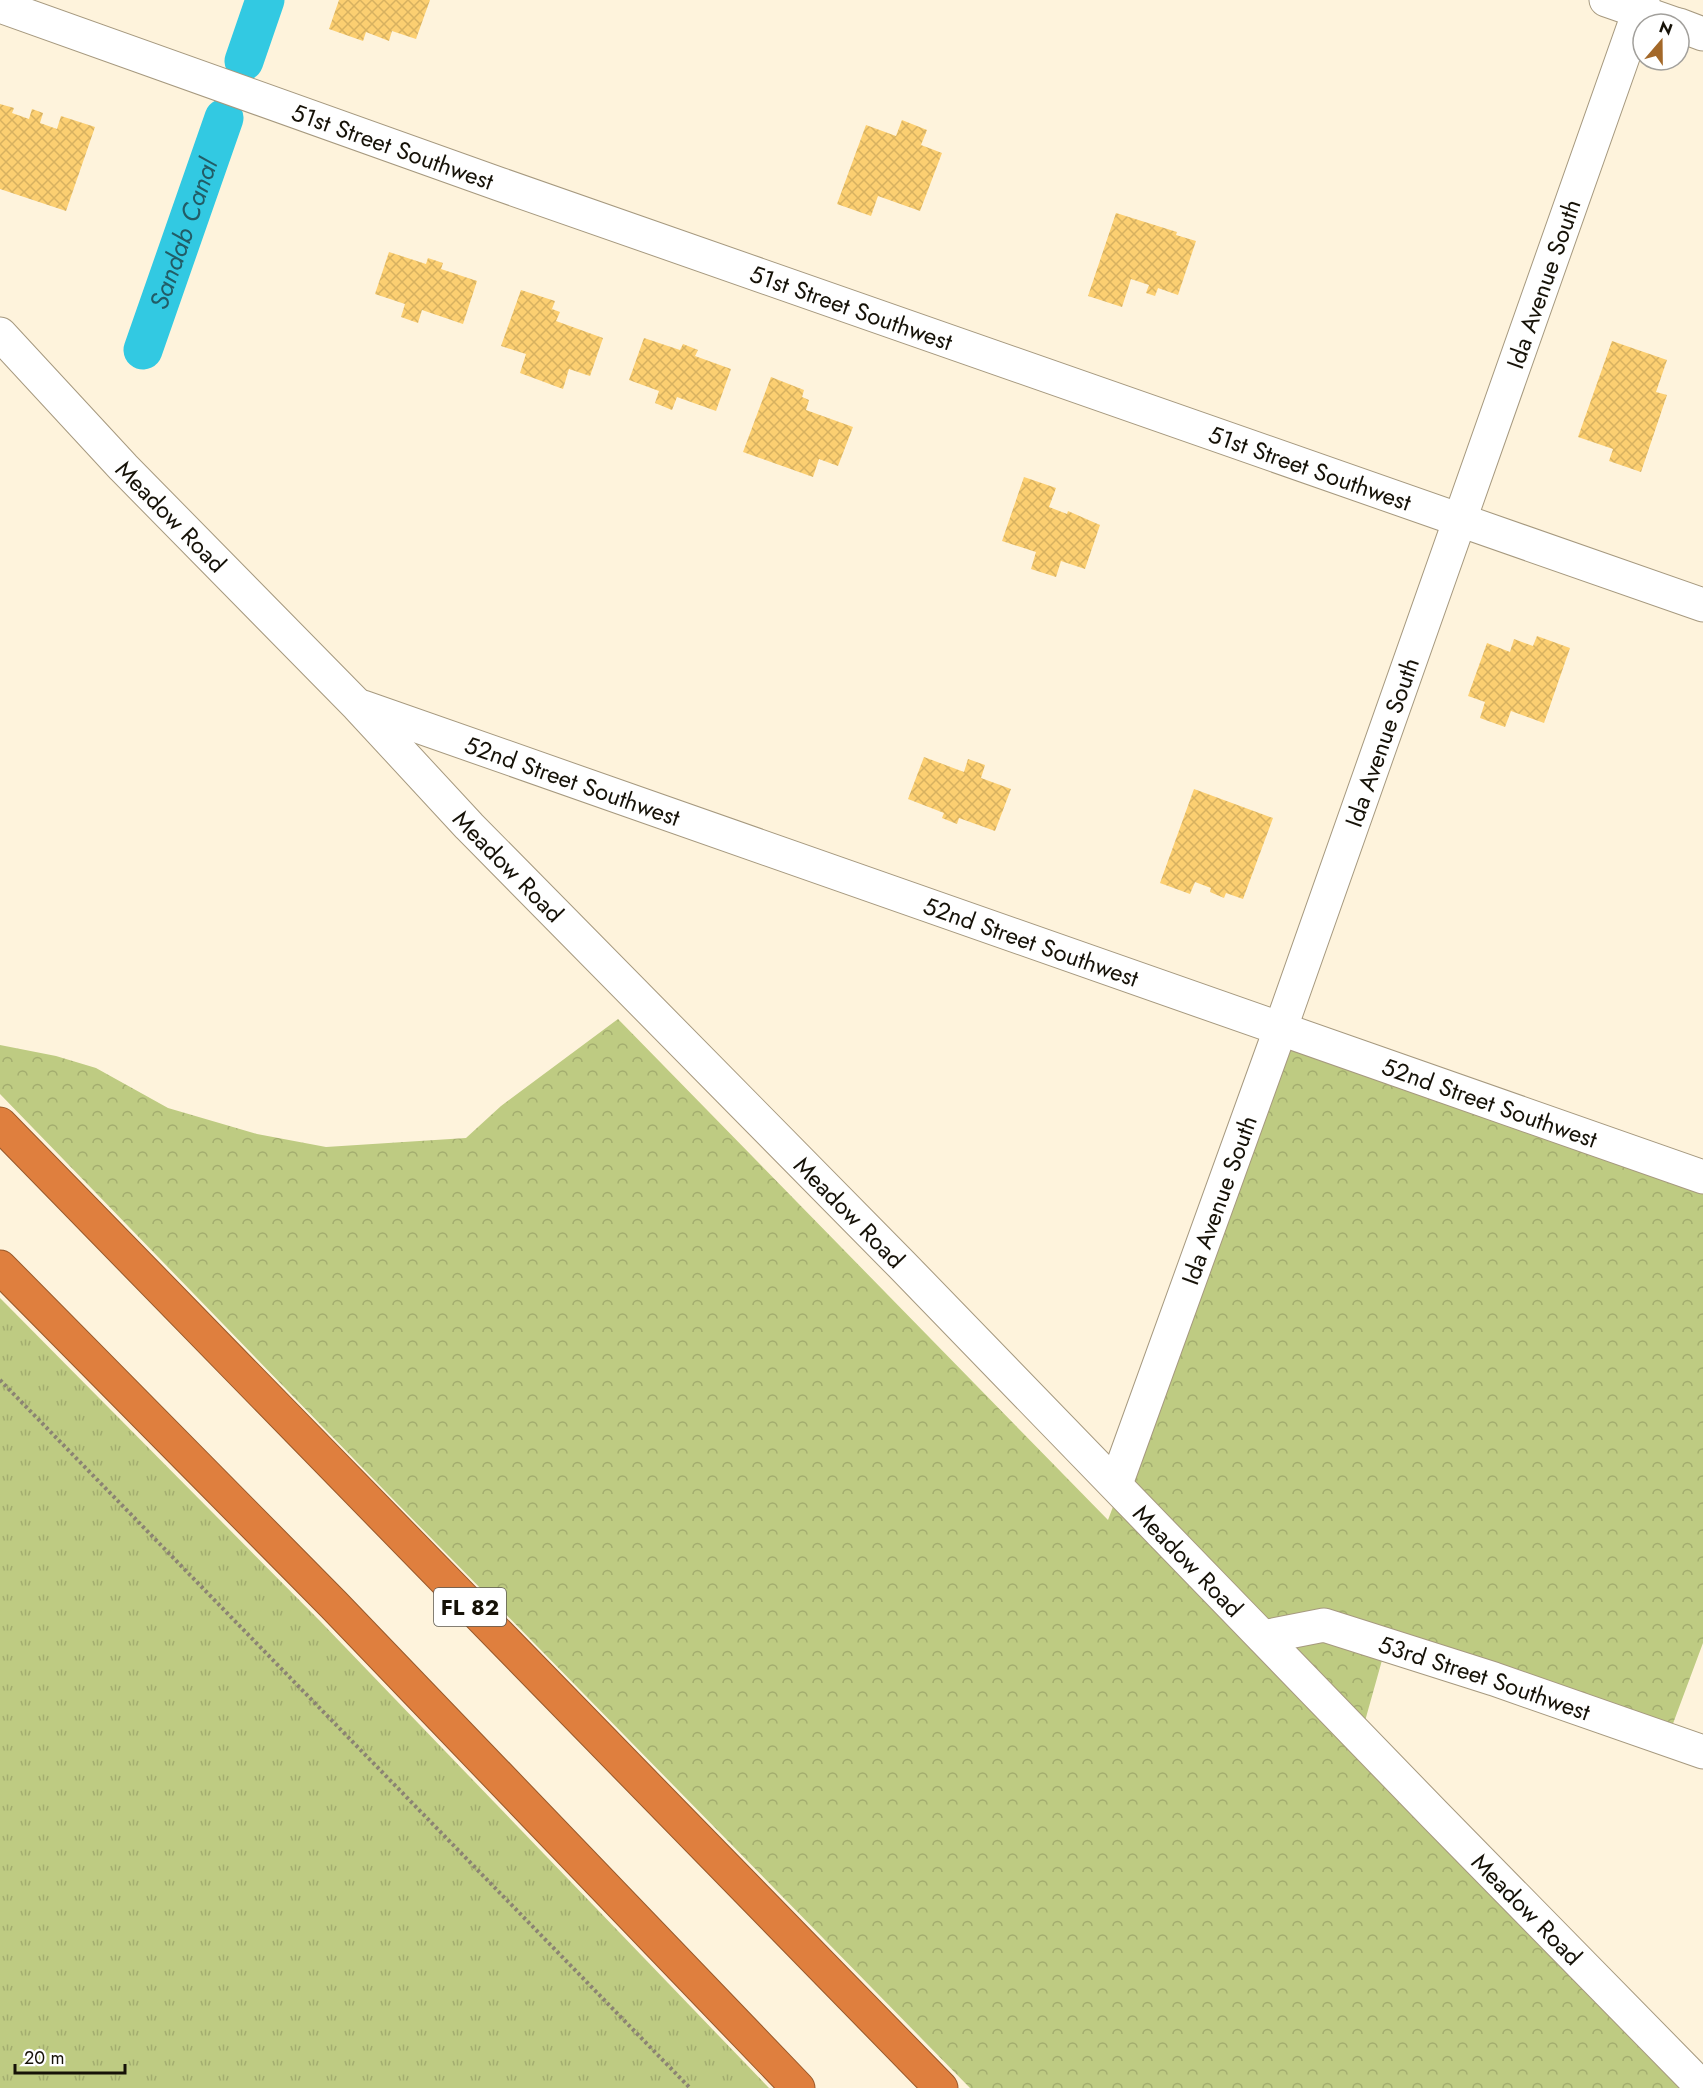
<svg xmlns="http://www.w3.org/2000/svg" width="1703" height="2088" viewBox="0 0 1703 2088" font-family="Jost,sans-serif">
	<style>
		.grass { fill: url(#grass-tufts) }
		.forest { fill: url(#forest-crowns) }
		.lines { fill: none; stroke-linecap: round; stroke-linejoin: round }
		.canal { stroke: #32c9e2; stroke-width: 39 }
		.building { fill: url(#building-cross-hatch) }
		.minor-casing { stroke: #a6997f; stroke-width: 35 }
		.highway-casing { stroke: #99592b; stroke-width: 35 }
		.path { stroke: #8b8373; stroke-width: 4; stroke-dasharray: 3 3; stroke-linecap: butt }
		.minor { stroke: #fff; stroke-width: 33 }
		.highway { stroke: #df7f3e; stroke-width: 33 }
		.labels { text-anchor: middle; dominant-baseline: central; stroke-width: 5; stroke-linejoin: round; paint-order: stroke }
		.shield { fill: #fff; stroke: #5c5952; stroke-width: 1.5 }
		.shield-label { font-size: 22px; font-weight: bold; fill: #161208 }
		.street-label { font-size: 24px; fill: #161208; stroke: #fff }
		.water-label { font-size: 26px; font-style: italic; fill: #225c66; stroke: #fff }
	</style>
	<defs>
		<pattern id="grass-tufts" width="24" height="20" patternUnits="userSpaceOnUse" patternTransform="scale(1.5)"><rect width="24" height="20" fill="#becb82"/><path d="M3 7l-1-3M5 7V3M7 7l1-3M15 17l-1-3M17 17v-4M19 17l1-3" fill="none" stroke="#a3ad6f"/></pattern>
		<pattern id="forest-crowns" width="20" height="18" patternUnits="userSpaceOnUse" patternTransform="scale(1.5)"><rect width="20" height="18" fill="#becb82"/><path d="M2 6a3 3 0 1 1 6 0M12 15a3 3 0 1 1 6 0" fill="none" stroke="#a3ad6f"/></pattern>
		<pattern id="building-cross-hatch" width="8" height="8" patternUnits="userSpaceOnUse" patternTransform="scale(1.5)"><rect width="8" height="8" fill="#fccf71"/><path d="M0 0l8 8M0 8l8-8" fill="none" stroke="#d7b160"/></pattern>
	</defs>
	<rect width="100%" height="100%" fill="#fef3dc"/>
	<!-- grass -->
	<path class="grass" d="M0,1298L320,1621L769,2088H0Z"/>
	<!-- forest -->
	<path class="forest" d="M618,1019L1108,1520L1291,1034L1703,1177V1643L1668,1737L1386,1646L1358,1746L1696,2088H970L385,1491L0,1094V1045L56,1056L96,1068L168,1108L257,1134L326,1147L466,1138L501,1106Z"/>
	<g class="lines">
		<!-- canal -->
		<g class="canal">
			<path d="M244,61L265,0"/>
			<path id="s1" d="M143,350L224,118"/>
		</g>
	</g>
	<!-- building -->
	<path class="building" d="M339,0H430L416,39L392,31L389,41L366,32L363,41L329,29Z
		M0,104L14,108L12,113L29,119L32,109L43,113L40,123L57,129L61,116L95,127L66,211L0,189Z
		M902,120L927,130L921,145L942,153L920,211L878,196L871,216L837,204L866,125L896,136Z
		M1116,213L1177,232L1176,235L1196,241L1178,295L1158,288L1155,296L1146,293L1149,285L1131,279L1122,307L1088,296Z
		M389,252L426,264L428,258L443,263L441,269L477,281L463,324L422,310L418,323L401,317L405,304L375,294Z
		M521,290L555,301L552,309L560,312L556,321L603,338L590,376L569,369L563,389L520,373L526,354L501,346Z
		M644,338L680,350L683,344L698,350L695,356L731,369L716,411L677,397L672,410L655,403L659,391L629,380Z
		M1612,341L1667,360L1656,392L1667,395L1641,472L1609,461L1613,449L1578,437Z
		M771,377L804,390L802,397L809,400L806,410L853,427L838,466L819,459L813,477L743,452Z
		M1024,477L1056,488L1049,507L1067,514L1068,511L1100,525L1085,569L1061,561L1056,577L1031,569L1036,552L1002,541Z
		M1537,636L1570,648L1544,723L1511,711L1505,727L1480,718L1485,702L1468,696L1487,643L1510,652L1514,639L1533,646Z
		M924,757L964,772L968,759L985,765L981,778L1011,789L995,831L959,818L957,824L942,818L944,813L908,799Z
		M1194,789L1273,818L1243,899L1226,893L1224,898L1210,892L1211,888L1195,882L1190,894L1160,883Z"/>
	<g class="lines">
		<!-- minor casing -->
		<g class="minor-casing">
			<g id="minor">
				<path d="M1606,0L1675,24"/>
				<path id="s2" d="M0,6L499,184L1703,605"/>
				<path d="M1679,25L1703,34"/>
				<path id="s3" d="M0,334L123,467L358,706L469,826L901,1264L1434,1814L1703,2088"/>
				<path id="s4" d="M363,707L1703,1177"/>
				<path id="s5" d="M1116,1484L1280,1030L1643,0"/>
				<path id="s6" d="M1263,1637L1324,1625L1494,1679L1703,1752"/>
			</g>
		</g>
		<!-- highway casing -->
		<g class="highway-casing">
			<path id="highway" d="M0,1124L941,2088
				M0,1267L334,1605L798,2088"/>
		</g>
		<!-- path -->
		<path class="path" d="M0,1380L690,2088"/>
		<!-- minor -->
		<use href="#minor" class="minor"/>
		<!-- highway -->
		<use href="#highway" class="highway"/>
	</g>
	<g class="labels">
		<!-- shield labels -->
		<rect class="shield" x="434" y="1588" width="72" height="38" rx="4.5"/>
		<g class="shield-label">
			<text x="470" y="1607">FL 82</text>
		</g>
		<!-- street labels -->
		<g class="street-label">
			<text stroke="none"><textPath href="#s2" startOffset="417">51st Street Southwest</textPath></text>
			<text stroke="none"><textPath href="#s5" startOffset="1274">Ida Avenue South</textPath></text>
			<text stroke="none"><textPath href="#s2" startOffset="903">51st Street Southwest</textPath></text>
			<text stroke="none"><textPath href="#s2" startOffset="1389">51st Street Southwest</textPath></text>
			<text stroke="none"><textPath href="#s3" startOffset="250">Meadow Road</textPath></text>
			<text stroke="none"><textPath href="#s5" startOffset="788">Ida Avenue South</textPath></text>
			<text stroke="none"><textPath href="#s4" startOffset="222">52nd Street Southwest</textPath></text>
			<text stroke="none"><textPath href="#s3" startOffset="736">Meadow Road</textPath></text>
			<text stroke="none"><textPath href="#s4" startOffset="708">52nd Street Southwest</textPath></text>
			<text stroke="none"><textPath href="#s4" startOffset="1194">52nd Street Southwest</textPath></text>
			<text stroke="none"><textPath href="#s5" startOffset="302">Ida Avenue South</textPath></text>
			<text stroke="none"><textPath href="#s3" startOffset="1222">Meadow Road</textPath></text>
			<text stroke="none"><textPath href="#s3" startOffset="1708">Meadow Road</textPath></text>
			<text stroke="none"><textPath href="#s6" startOffset="231">53rd Street Southwest</textPath></text>
			<text stroke="none"><textPath href="#s3" startOffset="2194">Meadow Road</textPath></text>
		</g>
		<!-- water labels -->
		<g class="water-label">
			<text stroke="none"><textPath href="#s1" startOffset="123">Sandab Canal</textPath></text>
		</g>
	</g>
	<!-- north arrow -->
	<g transform="translate(1661 42) rotate(20)"><circle r="28" fill="#ffffff" stroke="#a2a09c" stroke-width="1.5"/>
	<path d="M0-4.5L10 22L0 15L-10 22Z" fill="#a36829"/>
	<text y="-9" font-size="16" font-weight="bold" text-anchor="middle" fill="#161208">N</text>
	</g>
	<!-- scale -->
	<path d="M15 2064v9h110v-9" fill="none" stroke="#161208" stroke-width="3"/>
	<text x="24" y="2064" font-size="18" fill="#161208" stroke="#ffffff" stroke-width="4.5" paint-order="stroke">20 m</text>
</svg>
